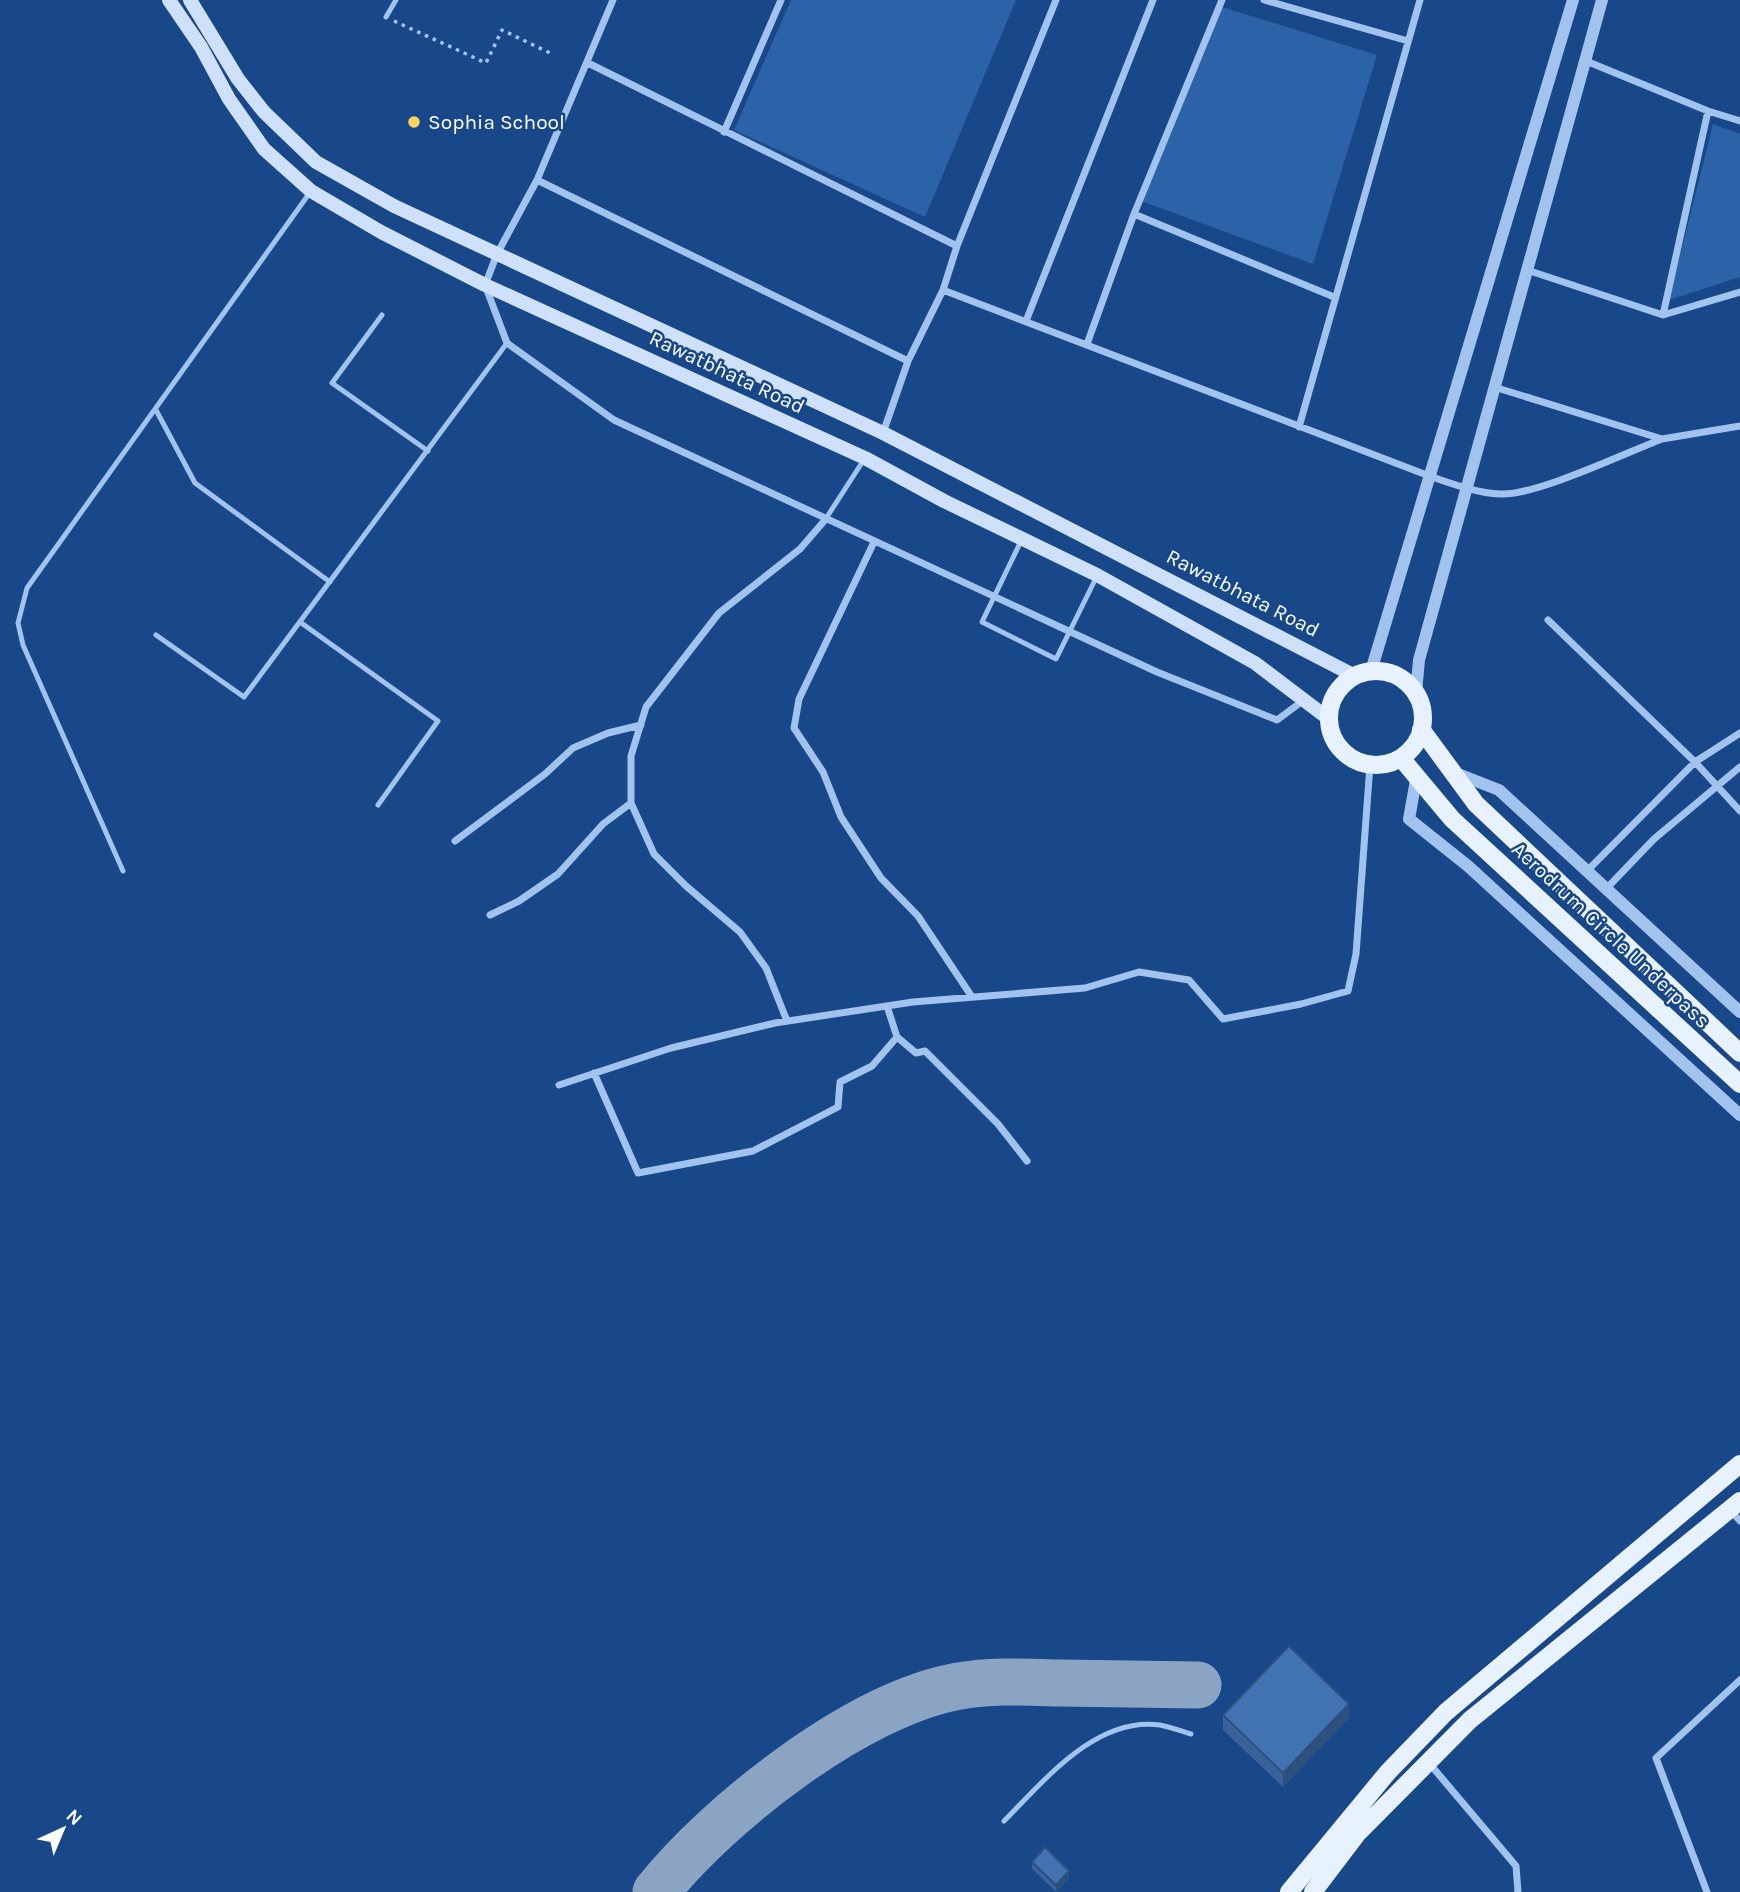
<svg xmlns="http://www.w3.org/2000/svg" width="1740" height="1892" viewBox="0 0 1740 1892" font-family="Karla,sans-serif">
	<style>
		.green { fill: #2b62a8 }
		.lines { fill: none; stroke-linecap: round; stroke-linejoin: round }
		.taxiway { stroke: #8ca4c4; stroke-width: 47 }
		.path { stroke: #a1c3ee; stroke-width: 3.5; stroke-dasharray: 3.5 5; stroke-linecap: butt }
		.service { stroke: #a1c3ee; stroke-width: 5 }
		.minor { stroke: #a1c3ee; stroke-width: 7 }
		.tertiary { stroke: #a1c3ee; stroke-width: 12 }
		.secondary { stroke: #cee0fa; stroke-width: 14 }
		.primary { stroke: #e8f1ff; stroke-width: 18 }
		.wall { fill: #386299 }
		.shaded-wall { fill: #2e507d }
		.building { fill: #4172b2; stroke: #2e507d; stroke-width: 2 }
		.poi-dot { fill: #ffd35e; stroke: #184889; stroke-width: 2.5 }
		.labels { text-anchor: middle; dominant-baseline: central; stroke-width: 5; stroke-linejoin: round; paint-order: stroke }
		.poi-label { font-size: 21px; fill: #fff; stroke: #184889; text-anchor: start }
		.street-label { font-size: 21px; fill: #fff; stroke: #184889 }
	</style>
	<rect width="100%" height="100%" fill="#184889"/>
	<!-- green -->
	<path class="green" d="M791,0H1016L925,217L734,130Z
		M1222,7L1377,55L1313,264L1141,201Z
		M1713,124L1740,134V277L1669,300Z"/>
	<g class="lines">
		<!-- taxiway -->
		<path class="taxiway" d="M656,1892C719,1813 857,1704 959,1686C992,1680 1026,1682 1060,1683C1106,1684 1152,1684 1198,1685"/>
		<!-- path -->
		<path class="path" d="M394,21L486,63L502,30L550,53"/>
		<!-- service -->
		<path class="service" d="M386,17L396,0
			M382,315L332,383L428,451
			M156,410L195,483L330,582
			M825,520L865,458
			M1021,541L982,622L1056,659L1096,578
			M300,622L438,721L378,805
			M156,635L244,697L507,343
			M123,871L23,645L18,623L27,588L311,191
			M1004,1821C1044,1781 1096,1716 1160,1725C1170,1727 1181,1731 1191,1734"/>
		<!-- minor -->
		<path class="minor" d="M613,0L537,180L497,254L485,285L507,343L614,420L1157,672L1277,720L1304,700
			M1264,0L1408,41
			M1586,61L1708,111L1740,121
			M588,63L957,246
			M724,132L781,0
			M537,180L908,361
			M1134,214L1334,297
			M1527,270L1663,315L1740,292
			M943,290L1432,477C1453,484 1477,493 1500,494C1536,496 1625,453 1662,439
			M1663,315L1708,111
			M1026,321L1153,0
			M1087,344L1134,214L1222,0
			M1494,387L1662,439L1740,426
			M1299,427L1420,0
			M883,433L908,361L943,290L957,246L1056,0
			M874,542L799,699L794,728L823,772L841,817L881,878L918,916L972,997
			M1548,620L1695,762L1740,811
			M455,841L545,774L573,748L608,733L641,725
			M1587,871L1695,762L1740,733
			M1606,889L1654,839L1740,767
			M490,915L519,901L558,874L603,824L631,803
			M887,1006L897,1037L916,1053L925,1051L998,1124L1027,1161
			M787,1021L766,968L740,932L686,886L654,854L631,803V756L646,707L719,613L800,549L825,520
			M594,1073L638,1173L753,1151L838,1107L840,1082L872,1066L897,1037
			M559,1085L671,1048L775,1023L913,1002L1085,988L1139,972L1189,980L1223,1019L1301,1004L1348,991L1356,954L1370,765
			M1730,1510L1740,1521
			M1429,1763L1516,1866L1518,1892
			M1707,1892L1656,1758L1740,1680"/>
		<!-- tertiary -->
		<path class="tertiary" d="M1371,671L1573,0
			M1416,693L1419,660L1602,0
			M1453,772L1499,790L1740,1012
			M1416,780L1409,819L1468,866L1740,1115"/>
		<!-- secondary -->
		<path class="secondary" d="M169,0L201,47L229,99L264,149L311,191L381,232L485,285L865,458L944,501L1097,575L1255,663L1329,719
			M190,0L238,79L264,112L316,162L394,206L883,433L1355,676"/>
		<!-- primary -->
		<path class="primary" d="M1329 718a47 47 0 1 1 94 0a47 47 0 1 1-94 0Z
			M1421,729L1476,804L1740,1053
			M1401,758L1452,819L1740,1084
			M1289,1892L1388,1772L1446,1712L1740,1464
			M1313,1892L1357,1834L1470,1720L1740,1501"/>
	</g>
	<!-- wall -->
	<path class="wall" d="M1223,1715L1349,1718L1283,1787L1223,1730Z
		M1032,1862L1069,1878L1056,1892L1032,1869Z"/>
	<!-- shaded-wall -->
	<path class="shaded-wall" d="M1349,1704V1718L1283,1787V1773Z
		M1069,1871V1878L1056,1892V1885Z"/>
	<!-- building -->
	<path class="building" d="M1289,1646L1349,1704L1283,1773L1223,1715Z
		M1045,1847L1069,1871L1056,1885L1032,1862Z"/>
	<!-- markers -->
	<circle class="poi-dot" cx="414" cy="122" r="7"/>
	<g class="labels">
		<!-- poi labels -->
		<g class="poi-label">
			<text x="428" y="122">Sophia School</text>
		</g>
		<!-- street labels -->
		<g class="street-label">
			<text transform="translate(727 372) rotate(25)">Rawatbhata Road</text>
			<text transform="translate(1243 593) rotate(27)">Rawatbhata Road</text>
			<text transform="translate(1611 935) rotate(43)">Aerodrum Circle Underpass</text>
		</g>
	</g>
	<!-- north arrow -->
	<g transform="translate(63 1829) rotate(44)" stroke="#184889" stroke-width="5" paint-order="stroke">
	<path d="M0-5L12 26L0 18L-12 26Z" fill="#ffffff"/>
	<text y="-10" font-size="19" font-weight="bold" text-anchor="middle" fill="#ffffff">N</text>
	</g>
</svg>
